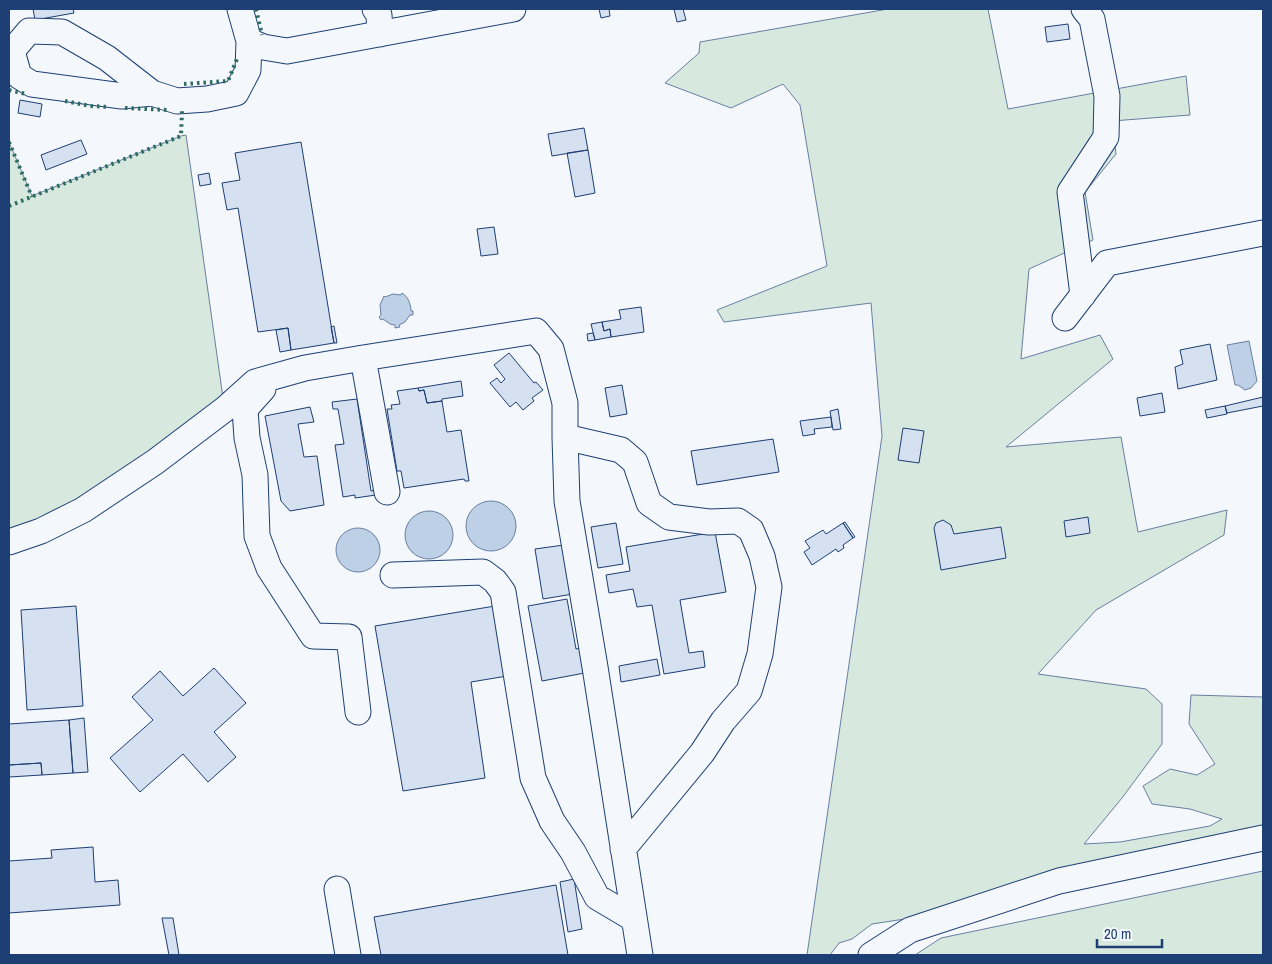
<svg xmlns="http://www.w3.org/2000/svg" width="1272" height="964" viewBox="0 0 1272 964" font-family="'Archivo Narrow',sans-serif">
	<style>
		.green { fill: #d7e8df; stroke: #687fa3 }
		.water { fill: #bed0e5; stroke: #687fa3 }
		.building { fill: #d5e0f0; stroke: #1d3f73 }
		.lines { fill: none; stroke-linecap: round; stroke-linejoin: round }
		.minor-casing { stroke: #1d3f73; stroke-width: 27 }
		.minor { stroke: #f4f7fb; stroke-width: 25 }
		.hedge { stroke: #2c6c60; stroke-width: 4; stroke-dasharray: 2.5 4; stroke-linecap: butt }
	</style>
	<rect width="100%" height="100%" fill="#f4f7fb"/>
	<!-- green -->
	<path class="green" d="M888,9H988L1008,109L1186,76L1190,115L1112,121L1116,154L1085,192L1093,240L1029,269L1021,359L1100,335L1113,359L1006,447L1121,437L1138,532L1227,510L1224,535L1096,610L1038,674L1146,689L1162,704V744L1122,798L1084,844L1120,842L1210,826L1222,819L1190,809L1152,804L1143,786L1170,769L1197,775L1215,764L1189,724L1191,695L1263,697V830L918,917L872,924L852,939L839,943L830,955H807L882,436L871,303L724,322L717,310L827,266L800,105L783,84L731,108L665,83L699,53L700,42Z
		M186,135L223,398L59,518L9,533V142L32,196L181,136Z
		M1263,871V955H915L941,938Z"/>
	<!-- water -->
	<path class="water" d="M402,293C408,296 411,305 411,311H413V315H410L405,322L399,325L400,327L395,328V325L390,324L383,319L381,320L379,317L381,315L380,305L384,296L385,297L393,294L401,295Z
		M1249,341L1257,381L1251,388L1245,390L1238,385H1235L1227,345Z
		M466 526a25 25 0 1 1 50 0a25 25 0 1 1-50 0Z
		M405 535a24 24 0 1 1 48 0a24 24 0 1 1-48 0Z
		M336 550a22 22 0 1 1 44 0a22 22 0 1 1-44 0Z"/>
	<!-- building -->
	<path class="building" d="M33,9H73L74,13L35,20Z
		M599,9H609L610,16L601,18Z
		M674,9H683L686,20L677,22Z
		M1068,24L1070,39L1047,42L1045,27Z
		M20,100L42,104L40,117L18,113Z
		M584,128L588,150L552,156L548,134Z
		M81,140L87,154L46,170L41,155Z
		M301,142L334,343L291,350L288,328L258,332L238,208L227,210L222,183L240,180L235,153Z
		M588,150L595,193L575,197L567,153Z
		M209,173L211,184L200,186L198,175Z
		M494,227L498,254L481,256L477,229Z
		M641,307L644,332L611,337L610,329L604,331L602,322L621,319L619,310Z
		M602,322L604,331L610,329L611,337L595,340L591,324Z
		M334,326L337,343H334L331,327Z
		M288,328L291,350L280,352L276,330Z
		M593,333L595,340L588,341L587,334Z
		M1210,344L1217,380L1178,389L1175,367L1183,364L1180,350Z
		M509,353L534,383L536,382L543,390L532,398L534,401L523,410L516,402L510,407L490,383L497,378L501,383L505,379L494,365Z
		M461,381L463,396L442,399V401L427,403L424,390L419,391L418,388Z
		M622,385L627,414L610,417L605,388Z
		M418,388L419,391L424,390L427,403L442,401L447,432L461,430L469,481H465L464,479L404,488L401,471H397L387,409H392L391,405L400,404L397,391Z
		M1162,393L1165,412L1140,416L1137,398Z
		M1263,397V406L1227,413L1225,406Z
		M357,399L371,491L375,490L376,495L355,498V495L343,497L335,445L344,444L338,409H333L332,402Z
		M1225,406L1227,414L1207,418L1205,410Z
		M310,407L314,422L298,424L304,457L317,456L324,505L290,511L281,501L265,416Z
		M838,409L841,429L833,430L830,411Z
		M831,417L832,427L814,429L815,434L803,436L800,421Z
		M903,428L924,431L919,463L898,460Z
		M773,439L779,472L697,485L691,451Z
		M1088,517L1090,533L1066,537L1064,521Z
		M943,520L951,525L954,534L1001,527L1006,558L941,570L934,528L936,523Z
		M845,522L855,537L853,538L843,523Z
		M616,523L623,564L598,568L591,527Z
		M843,523L853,538L843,545L844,548L838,552L836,549L812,565L804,552L810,548L805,541L823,530L826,534Z
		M715,532L726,592L680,600L689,653L703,651L705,667L664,674L652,605L637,607L633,589L609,593L606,575L630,571L626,547Z
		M564,545L573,594L543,599L535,549Z
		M567,599L576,649L585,647L590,672L542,681L528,606Z
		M501,605L513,675L471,682L485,778L403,791L375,626Z
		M76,606L83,706L27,710L21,610Z
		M657,659L660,675L621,682L619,666Z
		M214,668L246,703L214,732L236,757L208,782L183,754L140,792L110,758L153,720L132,697L160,671L183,696Z
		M84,718L88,772L73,773L69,720Z
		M69,720L73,773L42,775L41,763L9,765V724Z
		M41,763L42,775L9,777V765Z
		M93,847L95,882L118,880L120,905L9,913V861L52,858L51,850Z
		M574,879L582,929L568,932L560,882Z
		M556,885L568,955H381L374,917Z
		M162,918H173L179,955H169Z"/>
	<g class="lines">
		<!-- minor casing -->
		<g class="minor-casing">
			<path id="minor" d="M375,9L379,15L380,34
				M249,41L263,47L287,51L513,9
				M152,93L122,96L32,84L19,76L12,51L29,31L62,32L107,58L152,93L177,101L207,99L236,93L248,70L249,41L240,9
				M1083,295L1070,192L1106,137L1107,96L1092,19L1084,9
				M1065,318L1107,263L1263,233
				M363,358L536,331L551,349L565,403V437L621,450L635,462L649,503L669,517L709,522L738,521L751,530L762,556L769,587L760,654L749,691L723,721L702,753L623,849
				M263,389L245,409L247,438L255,475L257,536L269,568L313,636L349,637L358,712
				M565,437L567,501L595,667L640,955
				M9,542L41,531L83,510L155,462L225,409L255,382L305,368L363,358L387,492
				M393,575L483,572L495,581L503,592L533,778L552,821L573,852L597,897L634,919
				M337,889L348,955
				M871,955L910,930L1059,881L1263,838"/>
		</g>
		<!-- minor -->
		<use href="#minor" class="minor"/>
		<!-- hedge -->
		<path class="hedge" d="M256,9L262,35
			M184,84L228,81L237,59
			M9,90L26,94
			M65,101L90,106L110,107
			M125,108L167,110
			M9,142L32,197
			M9,206L181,136L182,111H179"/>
	</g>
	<!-- border -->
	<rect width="1272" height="964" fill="none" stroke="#1d3f73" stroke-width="20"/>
	<!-- scale -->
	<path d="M1097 939v8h65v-8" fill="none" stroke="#1d3f73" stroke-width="2.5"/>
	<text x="1104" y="939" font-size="15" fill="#1d3f73" stroke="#f4f7fb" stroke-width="4" paint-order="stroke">20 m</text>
</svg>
